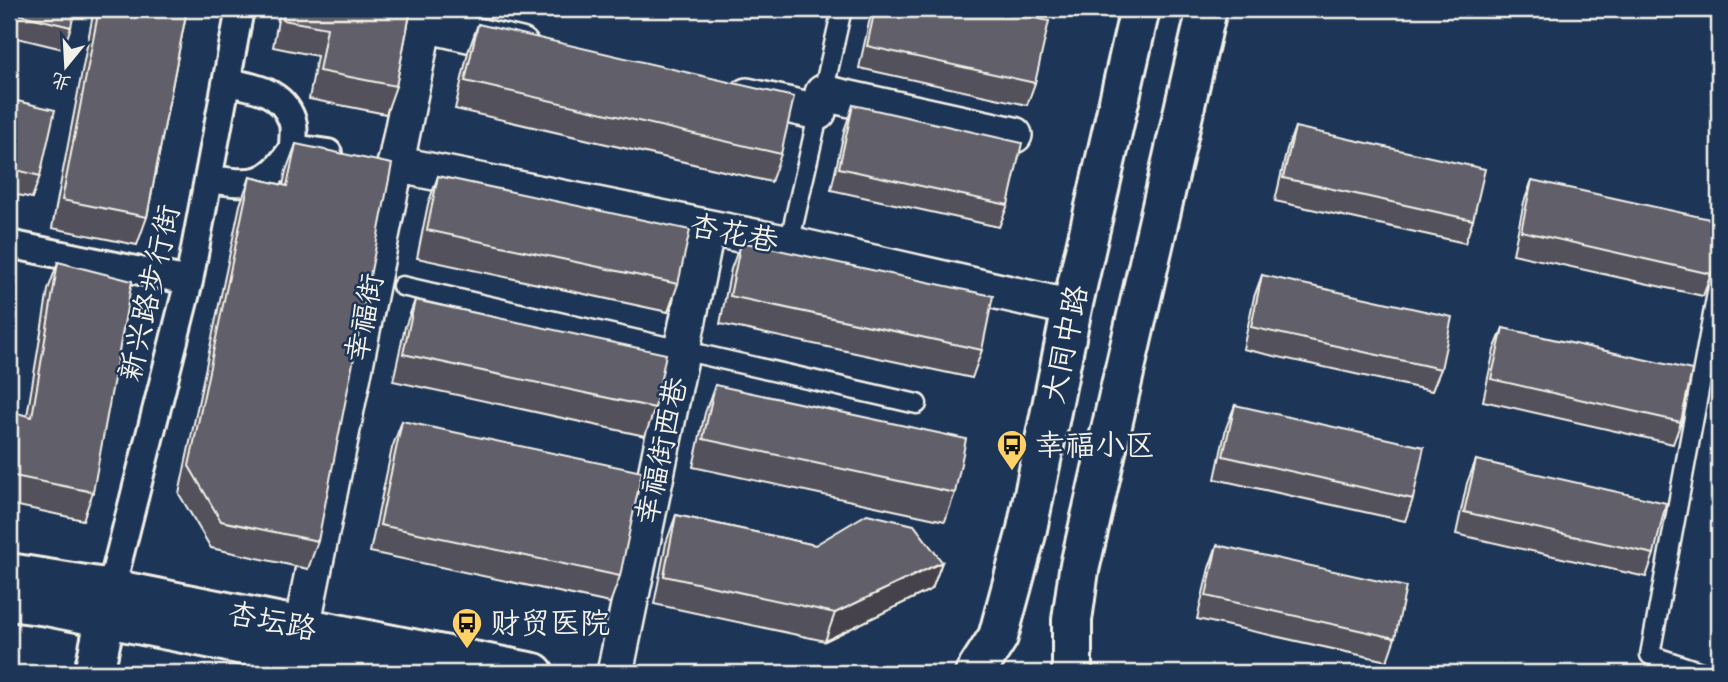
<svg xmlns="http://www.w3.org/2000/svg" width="1728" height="682" viewBox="0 0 1728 682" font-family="Caveat,'LXGW WenKai TC',sans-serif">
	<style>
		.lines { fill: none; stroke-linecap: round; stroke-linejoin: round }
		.service-casing { stroke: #f4f1e8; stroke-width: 23 }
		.pedestrian-casing { stroke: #f4f1e8; stroke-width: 32 }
		.minor-casing { stroke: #f4f1e8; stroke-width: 40 }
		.secondary-casing { stroke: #f4f1e8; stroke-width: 44 }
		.service { stroke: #1d3557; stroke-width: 18 }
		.pedestrian { stroke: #1d3557; stroke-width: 26 }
		.minor { stroke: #1d3557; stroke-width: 35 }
		.secondary { stroke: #1d3557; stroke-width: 38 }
		.wall { fill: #53515c; stroke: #f4f1e8; stroke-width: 2 }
		.shaded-wall { fill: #44424b; stroke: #f4f1e8; stroke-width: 2 }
		.building { fill: #615e6b; stroke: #f4f1e8; stroke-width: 2 }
		.labels { text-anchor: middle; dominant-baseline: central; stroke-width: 5; stroke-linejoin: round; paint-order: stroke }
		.street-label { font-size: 30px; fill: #f4f1e8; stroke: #1d3557 }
		.poi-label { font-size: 30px; fill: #f4f1e8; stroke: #1d3557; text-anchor: start }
	</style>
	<rect width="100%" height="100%" fill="#1d3557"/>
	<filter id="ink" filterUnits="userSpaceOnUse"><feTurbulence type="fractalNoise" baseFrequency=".0143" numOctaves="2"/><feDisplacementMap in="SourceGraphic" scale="14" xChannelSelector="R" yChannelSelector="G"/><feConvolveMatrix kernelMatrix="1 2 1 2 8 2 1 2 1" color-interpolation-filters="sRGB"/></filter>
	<g filter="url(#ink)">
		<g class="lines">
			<!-- service casing -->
			<g class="service-casing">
				<path id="service" d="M789,244L842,9
					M402,286L917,404
					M1704,673L1650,655L1719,282"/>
			</g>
			<!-- pedestrian casing -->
			<g class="pedestrian-casing">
				<path id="pedestrian" d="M227,82C254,87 282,91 292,120C295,127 293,139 293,148L328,153
					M209,179C253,185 268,187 293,148
					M9,244L189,281
					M111,589L189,281L240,9"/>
			</g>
			<!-- minor casing -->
			<g class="minor-casing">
				<path id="minor" d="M424,24L521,46
					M823,93L1014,135
					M747,96L818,112
					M395,164L789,244L1072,308
					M302,627L427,9
					M615,673L707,228"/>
			</g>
			<!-- secondary casing -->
			<g class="secondary-casing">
				<path id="secondary" d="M9,573L111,589L534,673
					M9,601L47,606L384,673
					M94,673L111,591
					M975,673L998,637L1026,534L1072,308L1140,9
					M1072,673V620L1079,570L1207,9"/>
			</g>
			<!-- service -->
			<use href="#service" class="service"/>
			<!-- pedestrian -->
			<use href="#pedestrian" class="pedestrian"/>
			<!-- minor -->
			<use href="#minor" class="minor"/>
			<!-- secondary -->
			<use href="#secondary" class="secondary"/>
		</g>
		<!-- wall -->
		<path class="wall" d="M9,9L71,27L63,49L9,36Z
			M94,9H187L147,217L137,245L52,228Z
			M280,9H411L396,86L386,114L309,99L317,56L273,47Z
			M872,9H995L1035,83L1027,105L859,68Z
			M478,24L781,154L771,182L455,109L468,52Z
			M9,99L40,176L32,198L9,193Z
			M853,105L1008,205L999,227L831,190L845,128Z
			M1295,127L1473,220L1465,243L1275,201L1287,149Z
			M296,144L318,541L308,569L211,548L179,494L240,205L250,177L283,185L286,171Z
			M438,176L678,284L668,312L417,258L428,204Z
			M1532,180L1711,274L1703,296L1513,254L1524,202Z
			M741,242L982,350L972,378L720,324L731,269Z
			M58,262L93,492L83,520L9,504V411L27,416L48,290Z
			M1262,275L1441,369L1432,391L1243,349L1254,297Z
			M415,300L655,408L645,436L393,381L405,327Z
			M1503,328L1681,422L1673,444L1483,401L1494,350Z
			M715,385L955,493L945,521L693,467L705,413Z
			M1235,405L1413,499L1405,521L1215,479L1226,428Z
			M402,421L620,576L610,603L370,552L392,448Z
			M1476,460L1654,554L1646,577L1456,534L1467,483Z
			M676,515L815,545L942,562L932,589L825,641L654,604L666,543Z
			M1217,545L1395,638L1387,661L1197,619L1209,568Z"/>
		<!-- shaded-wall -->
		<path class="shaded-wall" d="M942,562L932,589L825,641L835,613Z"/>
		<!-- building -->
		<path class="building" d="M9,9H75L71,27L9,12Z
			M99,9H187L147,217L62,200Z
			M285,9H411L396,86L319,71L327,28L283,20Z
			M875,9H995L1049,21L1035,83L867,46Z
			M478,24L794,97L781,154L465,81Z
			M9,99L55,110L40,176L9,168Z
			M853,105L1022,143L1008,205L839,168Z
			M1295,127L1485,169L1473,220L1283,178Z
			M296,144L392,164L318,541L221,521L189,466L250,177L287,186Z
			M438,176L690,230L678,284L427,230Z
			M1532,180L1719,221V237L1711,274L1521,231Z
			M741,242L993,296L982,350L730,296Z
			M58,262L132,281L93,492L9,475V411L32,417Z
			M1262,275L1452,317L1441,369L1251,327Z
			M415,300L666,354L655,408L403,354Z
			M1503,328L1692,370L1681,422L1491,379Z
			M715,385L966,439L955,493L703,439Z
			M1235,405L1424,447L1413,499L1223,456Z
			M402,421L642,472L620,576L380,525Z
			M1476,460L1666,503L1654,554L1464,512Z
			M867,514L914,525L942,562L835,613L664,576L676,515L815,545Z
			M1217,545L1406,587L1395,638L1206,596Z"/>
	</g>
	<!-- icons -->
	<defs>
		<g id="bus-pin" transform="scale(1.575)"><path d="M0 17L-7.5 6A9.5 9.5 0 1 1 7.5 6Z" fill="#ffd166" stroke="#1d3557"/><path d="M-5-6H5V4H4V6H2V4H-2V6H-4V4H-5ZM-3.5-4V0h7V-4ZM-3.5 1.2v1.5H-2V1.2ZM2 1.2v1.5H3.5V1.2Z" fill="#111"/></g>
	</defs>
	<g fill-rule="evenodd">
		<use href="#bus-pin" x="1012" y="445"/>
		<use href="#bus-pin" x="467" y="623"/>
	</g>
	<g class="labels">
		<!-- street labels -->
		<g class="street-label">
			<text transform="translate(734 233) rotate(11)">杏花巷</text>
			<text transform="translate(149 293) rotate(-77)">新兴路步行街</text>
			<text transform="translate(364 318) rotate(-79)">幸福街</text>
			<text transform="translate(1065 344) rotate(-78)">大同中路</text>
			<text transform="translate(661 451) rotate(-78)">幸福街西巷</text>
			<text transform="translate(272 621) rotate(11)">杏坛路</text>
		</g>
		<!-- poi labels -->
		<g class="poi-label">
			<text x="1035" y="445">幸福小区</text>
			<text x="490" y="623">财贸医院</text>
		</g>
	</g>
	<!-- margin -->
	<rect width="1728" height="682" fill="none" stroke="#1d3557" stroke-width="35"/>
	<rect x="18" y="18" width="1693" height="647" fill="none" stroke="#f4f1e8" stroke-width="2.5" filter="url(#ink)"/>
	<!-- north arrow -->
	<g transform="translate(66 66) rotate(198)" stroke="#1d3557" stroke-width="5" paint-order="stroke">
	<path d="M0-5L12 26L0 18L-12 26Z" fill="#f4f1e8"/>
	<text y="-10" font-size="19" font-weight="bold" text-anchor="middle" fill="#f4f1e8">北</text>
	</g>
</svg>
